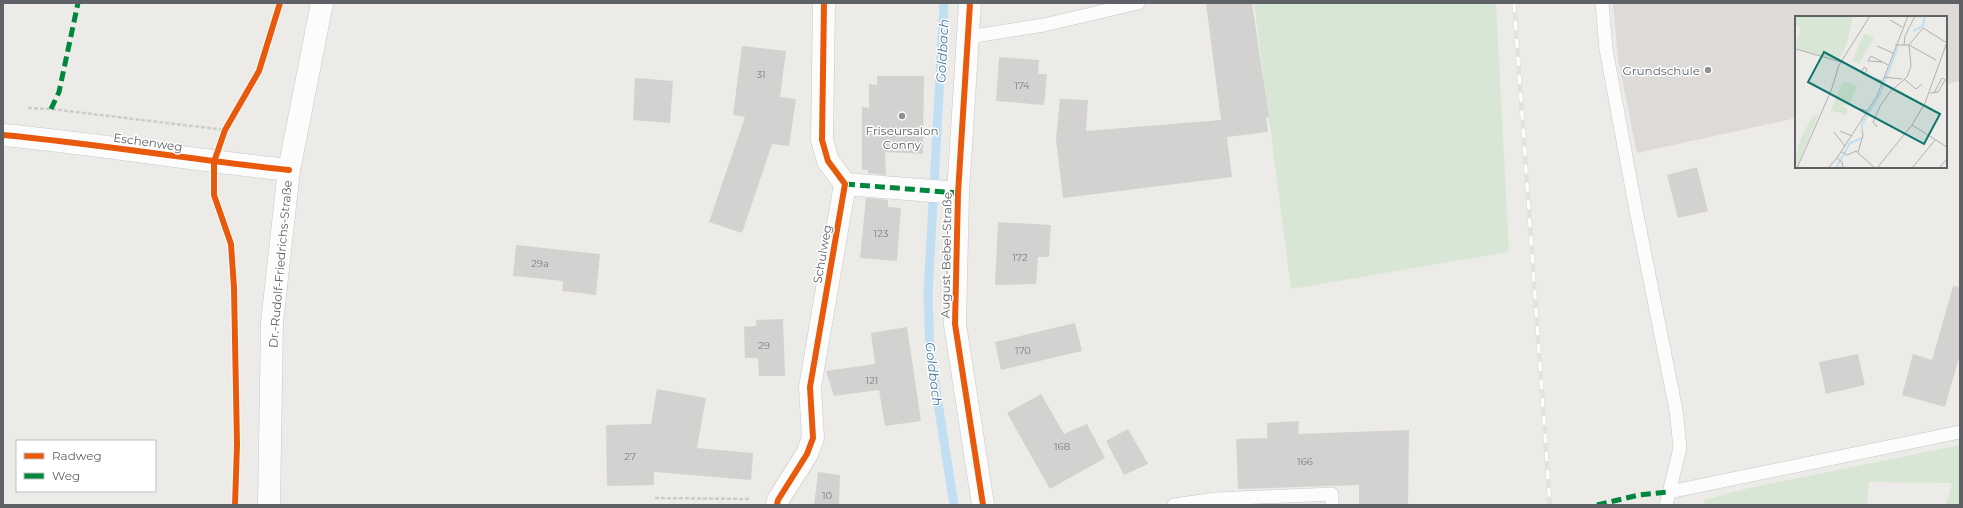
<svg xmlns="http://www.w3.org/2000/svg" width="1963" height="508" viewBox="0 0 1963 508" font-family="Montserrat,sans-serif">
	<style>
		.education { fill: #dddad7 }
		.green { fill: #d8e7d5 }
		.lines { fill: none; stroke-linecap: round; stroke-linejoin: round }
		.stream { stroke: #c1dff2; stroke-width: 9 }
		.building { fill: #d4d2d1 }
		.lane-casing { stroke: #c7c7c8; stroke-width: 14 }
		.street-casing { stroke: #c7c7c8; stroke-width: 23 }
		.secondary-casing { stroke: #c7c7c7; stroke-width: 23 }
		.path { stroke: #cacdcb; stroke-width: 2.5; stroke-dasharray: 4 2; stroke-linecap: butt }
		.lane { stroke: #fcfcfc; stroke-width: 13 }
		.street { stroke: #fcfcfc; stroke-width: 22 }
		.secondary { stroke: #fcfcfc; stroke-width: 22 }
		.rail-casing { stroke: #e3e2e2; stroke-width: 4.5 }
		.rail { stroke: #fff; stroke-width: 3; stroke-dasharray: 9; stroke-linecap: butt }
		.quiet { stroke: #00873e; stroke-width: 5; stroke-dasharray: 10 5; stroke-linecap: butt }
		.cycleway-casing { stroke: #fff; stroke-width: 8 }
		.cycleway { stroke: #e8590c; stroke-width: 6 }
		.poi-dot { fill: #909193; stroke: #fff; stroke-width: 1.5 }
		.labels { text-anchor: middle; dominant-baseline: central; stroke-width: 3; stroke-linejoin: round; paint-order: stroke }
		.number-label { font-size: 10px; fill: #7d7e81 }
		.poi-label { font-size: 12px; fill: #5e6165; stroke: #fff; text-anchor: end }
		.street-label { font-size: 12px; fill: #5e6165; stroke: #fff }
		.water-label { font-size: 13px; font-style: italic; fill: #49779f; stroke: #fff }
		.inset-river { fill: none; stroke: #c1dff2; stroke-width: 2 }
		.inset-road { fill: none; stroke: #b0b0b0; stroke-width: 1 }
		.view { fill: #0f766e; fill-opacity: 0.15; stroke: #0f766e; stroke-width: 2 }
		.inset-edge { fill: none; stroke: #5e6165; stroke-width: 2 }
	</style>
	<rect width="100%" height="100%" fill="#edebe8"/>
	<!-- education -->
	<path class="education" d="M1613,3H1960V81L1946,84V17H1796V118L1637,153L1618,59Z"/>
	<!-- green -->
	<path class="green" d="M1254,3H1496L1509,252L1291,289Z
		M1960,445V505H1946L1952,483L1869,482L1867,505H1704V500L1745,489Z"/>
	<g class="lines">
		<!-- stream -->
		<path class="stream" d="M944,3L928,294L930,352L954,505"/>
	</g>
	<!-- building -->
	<path class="building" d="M1206,3H1252L1269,117L1266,118L1268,132L1227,137L1232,177L1063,198L1056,140L1060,99L1088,100L1086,131L1221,120Z
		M742,46L786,51L780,97L796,99L789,146L772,144L742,233L709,222L745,117L733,115Z
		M999,57L1039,60L1038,74H1047L1044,105L996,101Z
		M877,76H924L923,154L885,152L886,175L868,173V170H862V107L869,108V84L877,85Z
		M635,78L673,81L670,123L633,120Z
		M1697,167L1708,211L1678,218L1667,175Z
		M866,198L888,200V207L901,208L897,261L860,258Z
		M998,222L1051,225L1049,257H1038L1036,284L995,285Z
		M516,245L600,254L596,295L562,291L563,281L513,276Z
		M1953,286L1960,287V354L1945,407L1902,395L1913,354L1932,360Z
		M783,319L785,376H759L758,358H745L744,327L756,326V320Z
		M1075,323L1082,351L1001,370L995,342Z
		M907,327L921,421L885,426L879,390L834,396L826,371L875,364L871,333Z
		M1858,354L1865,385L1826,394L1819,362Z
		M657,389L706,398L697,448L753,453L751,480L654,472V485L607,486L606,425L651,424Z
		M1041,394L1064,434L1087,424L1105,458L1050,489L1007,413Z
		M1299,421L1298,434L1409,430L1408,505H1359V485L1238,489L1236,439L1267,438V423Z
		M1128,429L1148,464L1124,475L1106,441Z
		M818,472L840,475L839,505H814Z"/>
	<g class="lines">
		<!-- lane casing -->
		<g class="lane-casing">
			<path id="lane" d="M1602,3L1606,49L1635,205L1676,410L1680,448L1666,505
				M968,37L1044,25L1138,3
				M1669,492L1960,432
				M1174,505L1216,499L1332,494V505"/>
		</g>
		<!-- street casing -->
		<g class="street-casing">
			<path id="street" d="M3,135C99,144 193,160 289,170
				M845,184L958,193
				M777,505L778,500L807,454L813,438L810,387L845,184L828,161L822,140L824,3"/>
		</g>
		<!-- secondary casing -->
		<g class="secondary-casing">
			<path id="secondary" d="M970,3L958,193L955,324L983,505
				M269,505L272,323L289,170L322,3"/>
		</g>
		<!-- path -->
		<path class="path" d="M28,108L51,109L225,130
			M655,498L750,499"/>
		<!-- lane -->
		<use href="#lane" class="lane"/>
		<!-- street -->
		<use href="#street" class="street"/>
		<!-- secondary -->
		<use href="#secondary" class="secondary"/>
		<!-- rail casing -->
		<g class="rail-casing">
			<path id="rail" d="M1514,3L1550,505"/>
		</g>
		<!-- rail -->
		<use href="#rail" class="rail"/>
		<!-- quiet -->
		<path class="quiet" d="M51,109L59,92L78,3
			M845,184L958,193
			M1597,505L1639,495L1669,492"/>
		<!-- cycleway casing -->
		<g class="cycleway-casing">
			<path id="cycleway" d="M970,3L958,193L955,324L983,505
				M3,135C99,144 193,160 289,170
				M235,505L237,444L234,288L231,244L214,195V162L225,130L259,71L280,3
				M777,505L778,500L807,454L813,438L810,387L845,184L828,161L822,140L824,3"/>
		</g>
		<!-- cycleway -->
		<use href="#cycleway" class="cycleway"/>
	</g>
	<!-- markers -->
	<g class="poi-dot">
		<circle cx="1708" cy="70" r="4"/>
		<circle cx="902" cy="116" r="4"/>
	</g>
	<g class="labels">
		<!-- number labels -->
		<g class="number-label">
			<text x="761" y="74">31</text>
			<text x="1022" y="85">174</text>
			<text x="881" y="233">123</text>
			<text x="1020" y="257">172</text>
			<text x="540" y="263">29a</text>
			<text x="764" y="345">29</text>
			<text x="1023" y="350">170</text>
			<text x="872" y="380">121</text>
			<text x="1062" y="446">168</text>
			<text x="630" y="456">27</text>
			<text x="1305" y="461">166</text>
			<text x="827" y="495">10</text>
		</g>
		<!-- poi labels -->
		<g class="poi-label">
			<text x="1700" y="70">Grundschule</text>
			<text x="902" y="130" text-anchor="middle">Friseursalon<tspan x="902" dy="14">Conny</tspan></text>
		</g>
		<!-- street labels -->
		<g class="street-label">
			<text transform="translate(148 142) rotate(8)">Eschenweg</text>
			<text transform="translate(822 254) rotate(-80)">Schulweg</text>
			<text transform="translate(946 255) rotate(-89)">August-Bebel-Straße</text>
			<text transform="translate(280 264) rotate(-85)">Dr.-Rudolf-Friedrichs-Straße</text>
		</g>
		<!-- water labels -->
		<g class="water-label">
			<text transform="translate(942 51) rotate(-87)">Goldbach</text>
			<text transform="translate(934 374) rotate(83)">Goldbach</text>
		</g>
	</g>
	<!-- overview -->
	<g transform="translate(1795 16)">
		<rect width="152" height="152" fill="#edebe8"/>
		<path d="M0,0H58L52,26L44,45L0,32L6,12L0,10ZM69,18L79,21L64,48L57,45ZM48,66L62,70L54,90L44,88L53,93L51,99L37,95L34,99ZM23,99L8,136L3,149L0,148L3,129L17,100Z" fill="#d8e7d5"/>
		<path class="inset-river" d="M118,15L128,10L130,0M67,115V108L85,78L103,31M41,152L55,127L67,122"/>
		<path class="inset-road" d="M95,4L107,11M100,29H114L141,44M109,29L110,20L120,0M114,29L128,12L152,27M82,30L98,37M1,33L46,46M87,46L73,45L76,40L93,49M69,59L72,53L69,51L66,57L73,60L87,65M89,61L107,63M109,63L121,73L127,68M135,77L143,76L150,64L148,62M139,77L147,62M58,91L73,95M117,109L152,131M82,111L78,106L85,90L95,76L112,61L116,50L114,29M45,115L57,120M39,116L50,130M47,136L52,139L61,135L80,152M63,136L68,119L67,115M42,142L47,146L48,152M2,152L36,75L44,49L75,0M33,152L42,142L82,80L113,0M82,152L117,109L130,87L152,26M117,152L140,124M144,152L152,143"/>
		<path class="view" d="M29,36L145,98L129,128L13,66Z"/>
		<rect width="152" height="152" class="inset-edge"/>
	</g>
	<!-- border -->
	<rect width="1963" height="508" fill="none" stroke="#5e6165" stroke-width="8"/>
	<!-- legend -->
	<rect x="16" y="440" width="140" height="52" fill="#ffffff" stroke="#bfc0c1"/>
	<rect x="24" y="453" width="20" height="6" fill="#e8590c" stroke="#bfc0c1"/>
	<text x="52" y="460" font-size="12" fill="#5e6165">Radweg</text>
	<rect x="24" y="473" width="20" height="6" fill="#00873e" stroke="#bfc0c1"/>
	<text x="52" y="480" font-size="12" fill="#5e6165">Weg</text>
</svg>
